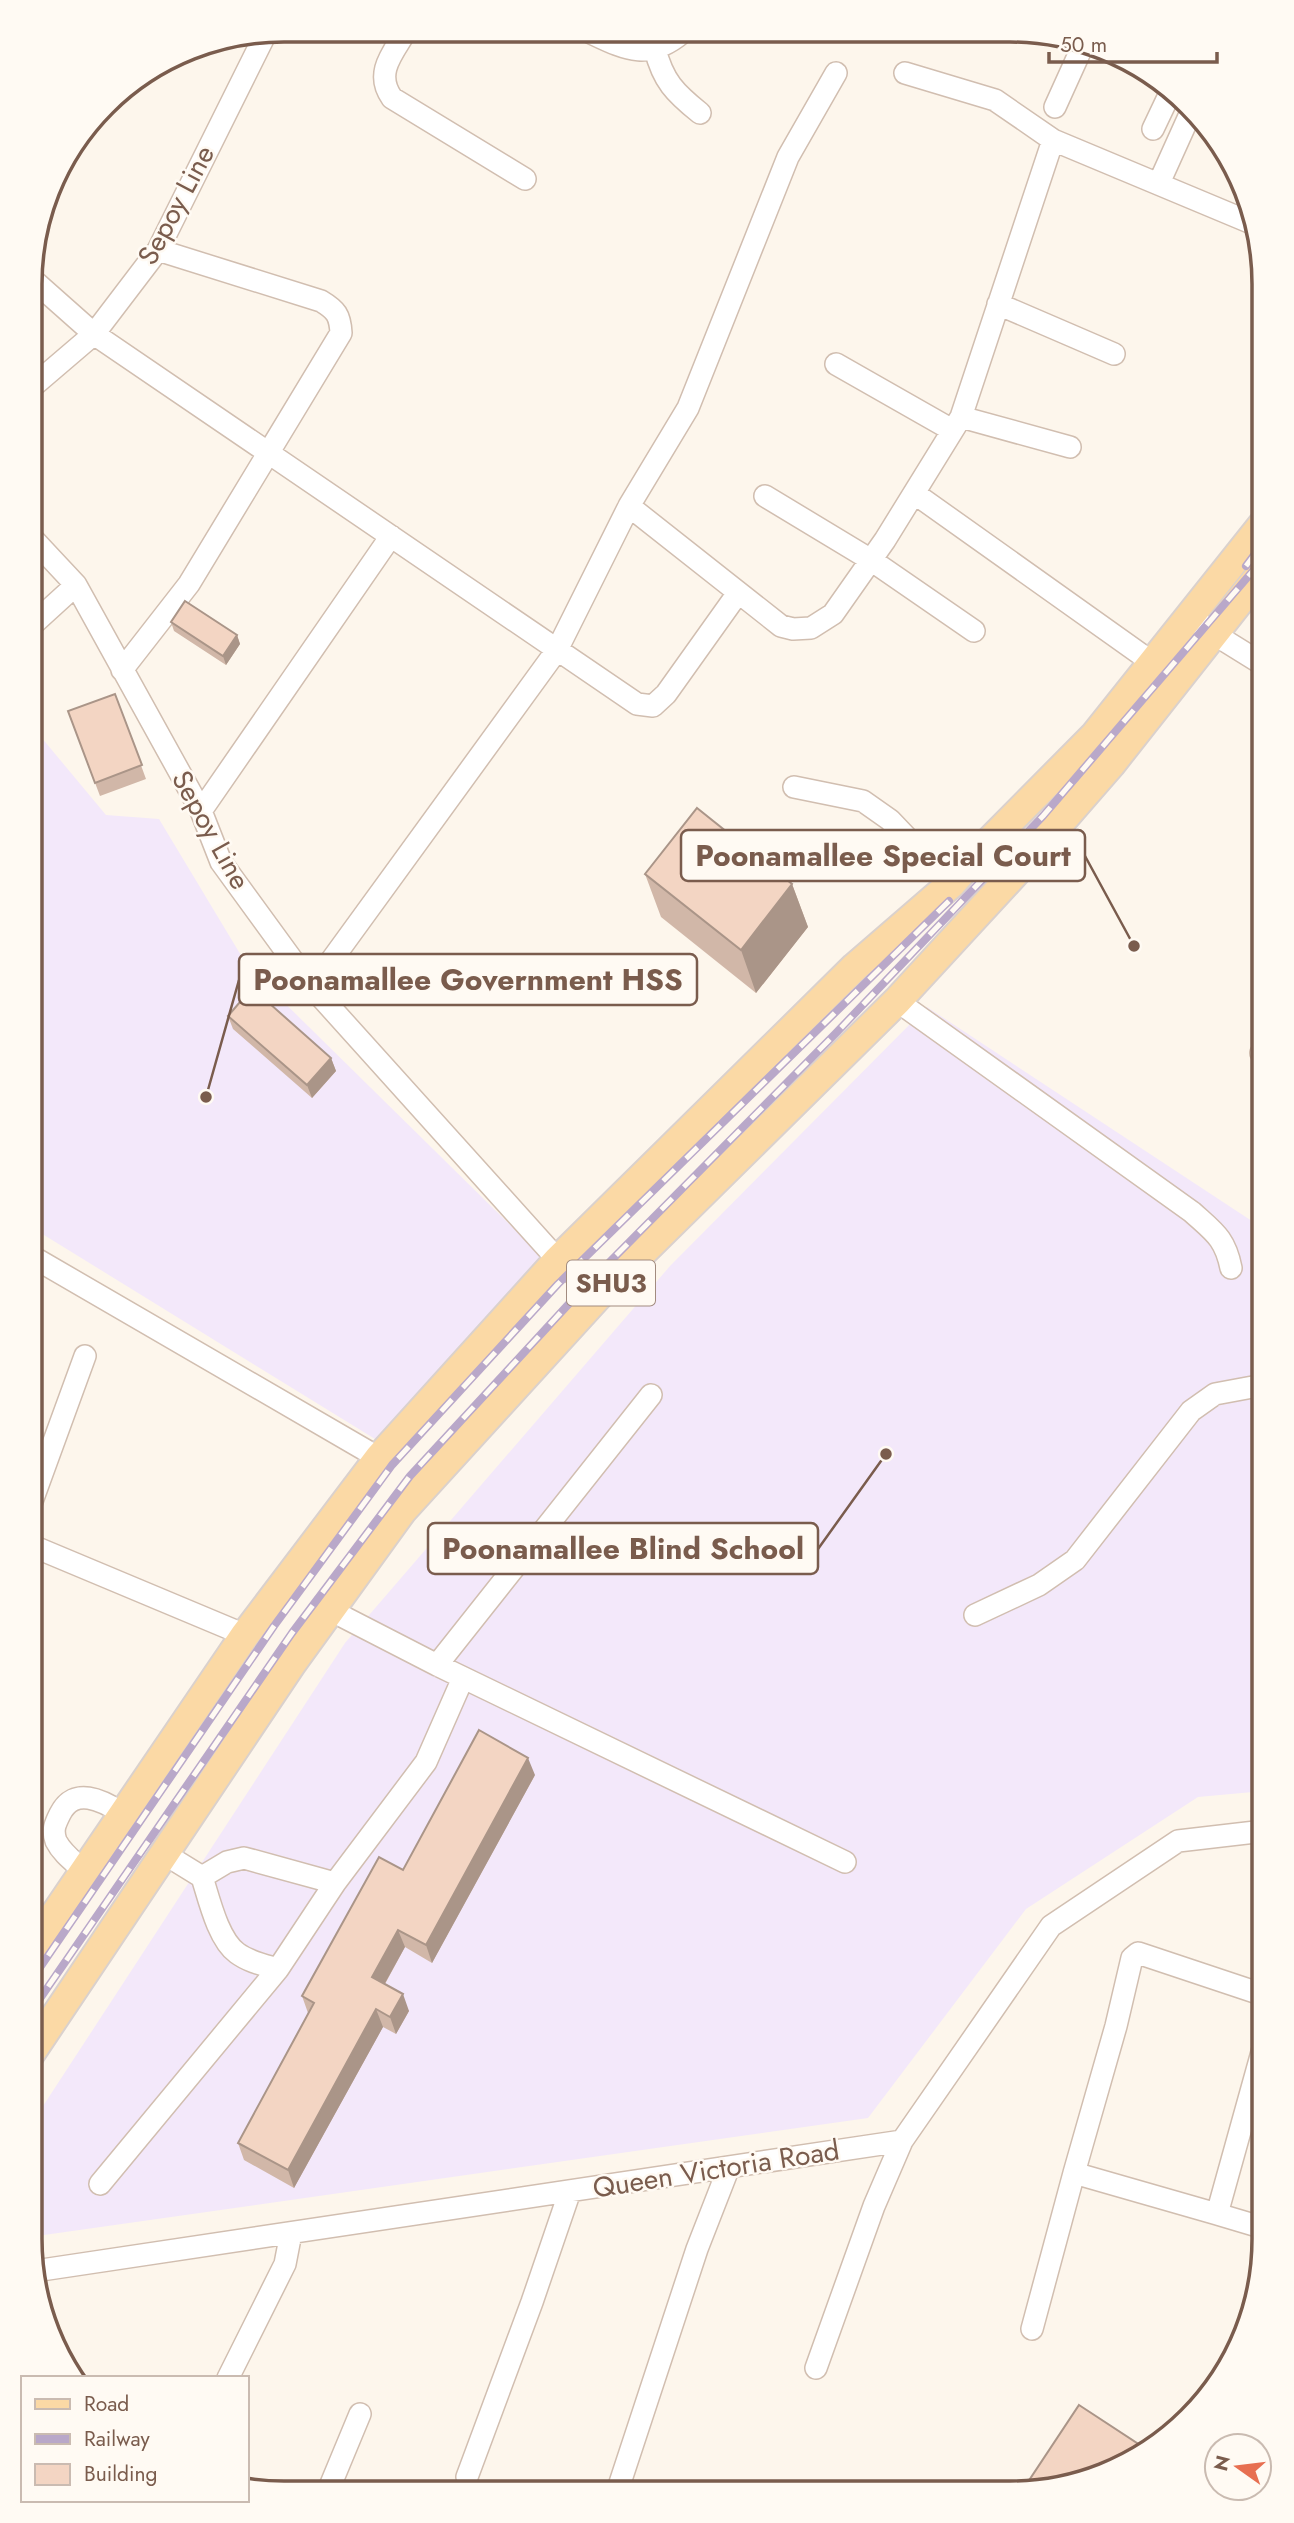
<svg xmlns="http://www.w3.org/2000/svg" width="1294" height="2523" viewBox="0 0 1294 2523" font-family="Jost,sans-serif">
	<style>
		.education { fill: #f3e8fa }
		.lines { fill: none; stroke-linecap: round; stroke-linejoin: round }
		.minor-casing { stroke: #d1beb0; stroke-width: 24 }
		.major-casing { stroke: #dad1cd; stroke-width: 32 }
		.minor { stroke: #fff; stroke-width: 21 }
		.major { stroke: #fbd9a5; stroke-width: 28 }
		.rail-casing { stroke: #b9a8c9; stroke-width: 8 }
		.rail { stroke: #fffaf3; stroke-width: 5; stroke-dasharray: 16; stroke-linecap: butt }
		.wall { fill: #d1b7a8 }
		.shaded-wall { fill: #aa9588 }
		.building { fill: #f3d5c3; stroke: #aa9588; stroke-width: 2 }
		.labels { text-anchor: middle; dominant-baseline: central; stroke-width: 5; stroke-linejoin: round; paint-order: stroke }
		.shield { fill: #fffaf3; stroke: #a28b7f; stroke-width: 2 }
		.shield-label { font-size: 26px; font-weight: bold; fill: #7a5c4d }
		.street-label { font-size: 28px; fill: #7a5c4d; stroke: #fffaf3 }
		.rim { fill: none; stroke: #7a5c4d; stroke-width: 3.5 }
		.leader { fill: none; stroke: #7a5c4d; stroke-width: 2.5 }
		.callout-dot { fill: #7a5c4d; stroke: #fffaf3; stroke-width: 2.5 }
		.callout { fill: #fffaf3; stroke: #7a5c4d; stroke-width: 2.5 }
		.callout-label { font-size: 30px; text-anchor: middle; font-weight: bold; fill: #7a5c4d }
	</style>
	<rect width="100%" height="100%" fill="#fdf6ec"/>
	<!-- education -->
	<path class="education" d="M31,725L106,815L159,819L248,967L551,1265L388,1447L31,1227Z
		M927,1007L1264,1229V1791L1198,1797L1026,1909L868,2118L30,2237V2126L345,1643L670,1266Z"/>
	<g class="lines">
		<!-- minor casing -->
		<g class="minor-casing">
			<path id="minor" d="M406,31C393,53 374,73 392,98L525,179
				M589,32C625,49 648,62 683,32
				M655,49C663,81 675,93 700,113
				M905,73L995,100L1053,140L1254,224
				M1055,107L1084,43
				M1153,129L1172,89
				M1159,183L1191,112
				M32,279L94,334L637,704L653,706L666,694L738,593
				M998,304L1114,354
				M836,364L952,430
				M32,387L94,334L158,250L266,33
				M961,417L1070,447
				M914,493L1153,663
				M765,496L871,560L974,631
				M629,506L781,626L793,629L811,628L833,614L885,540L961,417L1053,140
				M32,538L76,585L201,811L221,862L312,987L558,1260L598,1296
				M1190,616L1214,634L1264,665
				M31,626L76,585
				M122,670L189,584L341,333C340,315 336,310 321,301L158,250
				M794,787L863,801L890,820L951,884
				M201,811L391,536
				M312,987L557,650L629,506L688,408L788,157L836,73
				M897,1001L1192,1212C1214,1232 1225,1238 1231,1268
				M1261,1053L1264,1054
				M31,1256L379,1458
				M31,1504L85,1356
				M30,1545L245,1635
				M330,1610L437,1665L845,1862
				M975,1615L1039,1585L1075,1560L1191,1411L1215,1394L1258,1386L1264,1383
				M437,1665L651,1395
				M163,1853L202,1877L227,1862L244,1858L335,1883L426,1762L463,1678
				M83,1870C73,1861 62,1853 56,1841C52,1830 55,1824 60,1814C74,1786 102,1800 122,1813
				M278,1969L335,1883
				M1264,2045L1217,2214L1074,2173L1116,2026L1132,1958L1138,1953L1264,1995
				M100,2184L278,1969C264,1965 249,1962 237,1953C218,1939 209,1899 202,1877
				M1217,2214L1264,2228
				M35,2271L902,2141L1051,1926L1178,1841L1264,1831
				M1032,2329L1074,2173
				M816,2368L874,2206L902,2141
				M228,2378L285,2264L291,2233
				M467,2477L532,2302L570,2191
				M328,2491L360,2414
				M617,2492L697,2249L729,2167"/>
		</g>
		<!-- major casing -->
		<g class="major-casing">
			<path id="major" d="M30,1951L245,1635L379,1458L558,1260L855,967L951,884L980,851L1095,735L1264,523
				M30,2054L292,1663L402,1511L598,1296L897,1001L1038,848L1111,764L1264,570"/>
		</g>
		<!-- minor -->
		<use href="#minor" class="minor"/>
		<!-- major -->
		<use href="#major" class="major"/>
		<!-- rail casing -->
		<g class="rail-casing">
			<path id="rail" d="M1246,566L1264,542
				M30,1982L274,1626L392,1465L558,1284L949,901
				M30,2013L292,1633L410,1476L577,1295L836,1033L1043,816L1264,558"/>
		</g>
		<!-- rail -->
		<use href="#rail" class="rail"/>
	</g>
	<!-- wall -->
	<path class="wall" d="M171,622L237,635L240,644L226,665L174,631Z
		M115,694L146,779L100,796L68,711Z
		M645,874L792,884L808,927L756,993L661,917Z
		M228,1016L331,1058L336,1071L312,1098L233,1029Z
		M535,1775L432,1963L405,1947L385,1984L409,2011L396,2034L383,2027L294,2188L244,2160L238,2143L308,2013L302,1996L403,1870Z"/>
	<!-- shaded-wall -->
	<path class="shaded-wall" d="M237,635L240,644L226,665L223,656Z
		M792,884L808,927L756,993L741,950Z
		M331,1058L336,1071L312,1098L307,1085Z
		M528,1758L535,1775L432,1963L426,1945Z
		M398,1930L405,1947L379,1994L372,1977Z
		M403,1994L409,2011L396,2034L390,2017Z
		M376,2009L383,2027L294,2188L288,2170Z"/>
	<!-- building -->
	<path class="building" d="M185,601L237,635L223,656L171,622Z
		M115,694L142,765L95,783L68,711Z
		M697,808L792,884L741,950L645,874Z
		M252,988L331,1058L307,1085L228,1016Z
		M479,1730L528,1758L426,1945L398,1930L372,1977L403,1994L390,2017L376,2009L288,2170L238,2143L314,2003L302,1996L379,1857L403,1870Z
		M1079,2405L1149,2451L1091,2480L1022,2491Z"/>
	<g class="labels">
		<!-- shield labels -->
		<rect class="shield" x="567" y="1260.5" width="88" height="45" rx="5"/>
		<g class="shield-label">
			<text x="611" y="1283">SHU3</text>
		</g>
		<!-- street labels -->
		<g class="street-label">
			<text transform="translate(176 205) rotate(-62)">Sepoy Line</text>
			<text transform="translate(211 830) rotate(61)">Sepoy Line</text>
			<text transform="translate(716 2169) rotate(-9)">Queen Victoria Road</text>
		</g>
	</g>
	<!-- crop -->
	<path d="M0 0H1294V2523H0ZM284 42H1010A242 242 0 0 1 1252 284V2239A242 242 0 0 1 1010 2481H284A242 242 0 0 1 42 2239V284A242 242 0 0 1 284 42Z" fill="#fffaf3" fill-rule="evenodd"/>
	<path class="rim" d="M284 42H1010A242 242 0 0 1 1252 284V2239A242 242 0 0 1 1010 2481H284A242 242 0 0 1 42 2239V284A242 242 0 0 1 284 42Z"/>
	<!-- callouts -->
	<path class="leader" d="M1134 946L1085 856M206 1097L239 980M886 1454L818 1549"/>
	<g class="callout-dot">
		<circle cx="1134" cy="946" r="7"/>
		<circle cx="206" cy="1097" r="7"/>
		<circle cx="886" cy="1454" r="7"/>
	</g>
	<g class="callout">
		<rect x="681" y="830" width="404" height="51" rx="7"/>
		<rect x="239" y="954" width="458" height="51" rx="7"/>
		<rect x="428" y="1523" width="390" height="51" rx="7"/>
	</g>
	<g class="callout-label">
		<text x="883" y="866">Poonamallee Special Court</text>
		<text x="468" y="990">Poonamallee Government HSS</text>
		<text x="623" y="1559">Poonamallee Blind School</text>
	</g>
	<!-- legend -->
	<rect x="21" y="2376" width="228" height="126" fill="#fffaf3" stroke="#cabbb1" stroke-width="2"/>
	<rect x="35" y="2399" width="35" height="10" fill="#fbd9a5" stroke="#cabbb1" stroke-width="2"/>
	<text x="84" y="2411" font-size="21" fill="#7a5c4d">Road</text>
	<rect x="35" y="2434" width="35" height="10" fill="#b9a8c9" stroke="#cabbb1" stroke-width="2"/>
	<text x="84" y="2446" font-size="21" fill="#7a5c4d">Railway</text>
	<rect x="35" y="2464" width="35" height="21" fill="#f3d5c3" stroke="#cabbb1" stroke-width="2"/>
	<text x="84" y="2481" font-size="21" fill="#7a5c4d">Building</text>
	<!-- north arrow -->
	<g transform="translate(1238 2467) rotate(284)"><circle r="33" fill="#fffaf3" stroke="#cabbb1" stroke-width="2"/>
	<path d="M0-5L12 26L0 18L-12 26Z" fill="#e76f51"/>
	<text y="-10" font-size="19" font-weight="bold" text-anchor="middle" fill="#7a5c4d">N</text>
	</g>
	<!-- scale -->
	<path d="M1049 52v10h168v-10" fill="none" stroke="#7a5c4d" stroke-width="3.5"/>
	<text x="1060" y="52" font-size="21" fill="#7a5c4d" stroke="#fffaf3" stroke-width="5" paint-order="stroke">50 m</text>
</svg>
